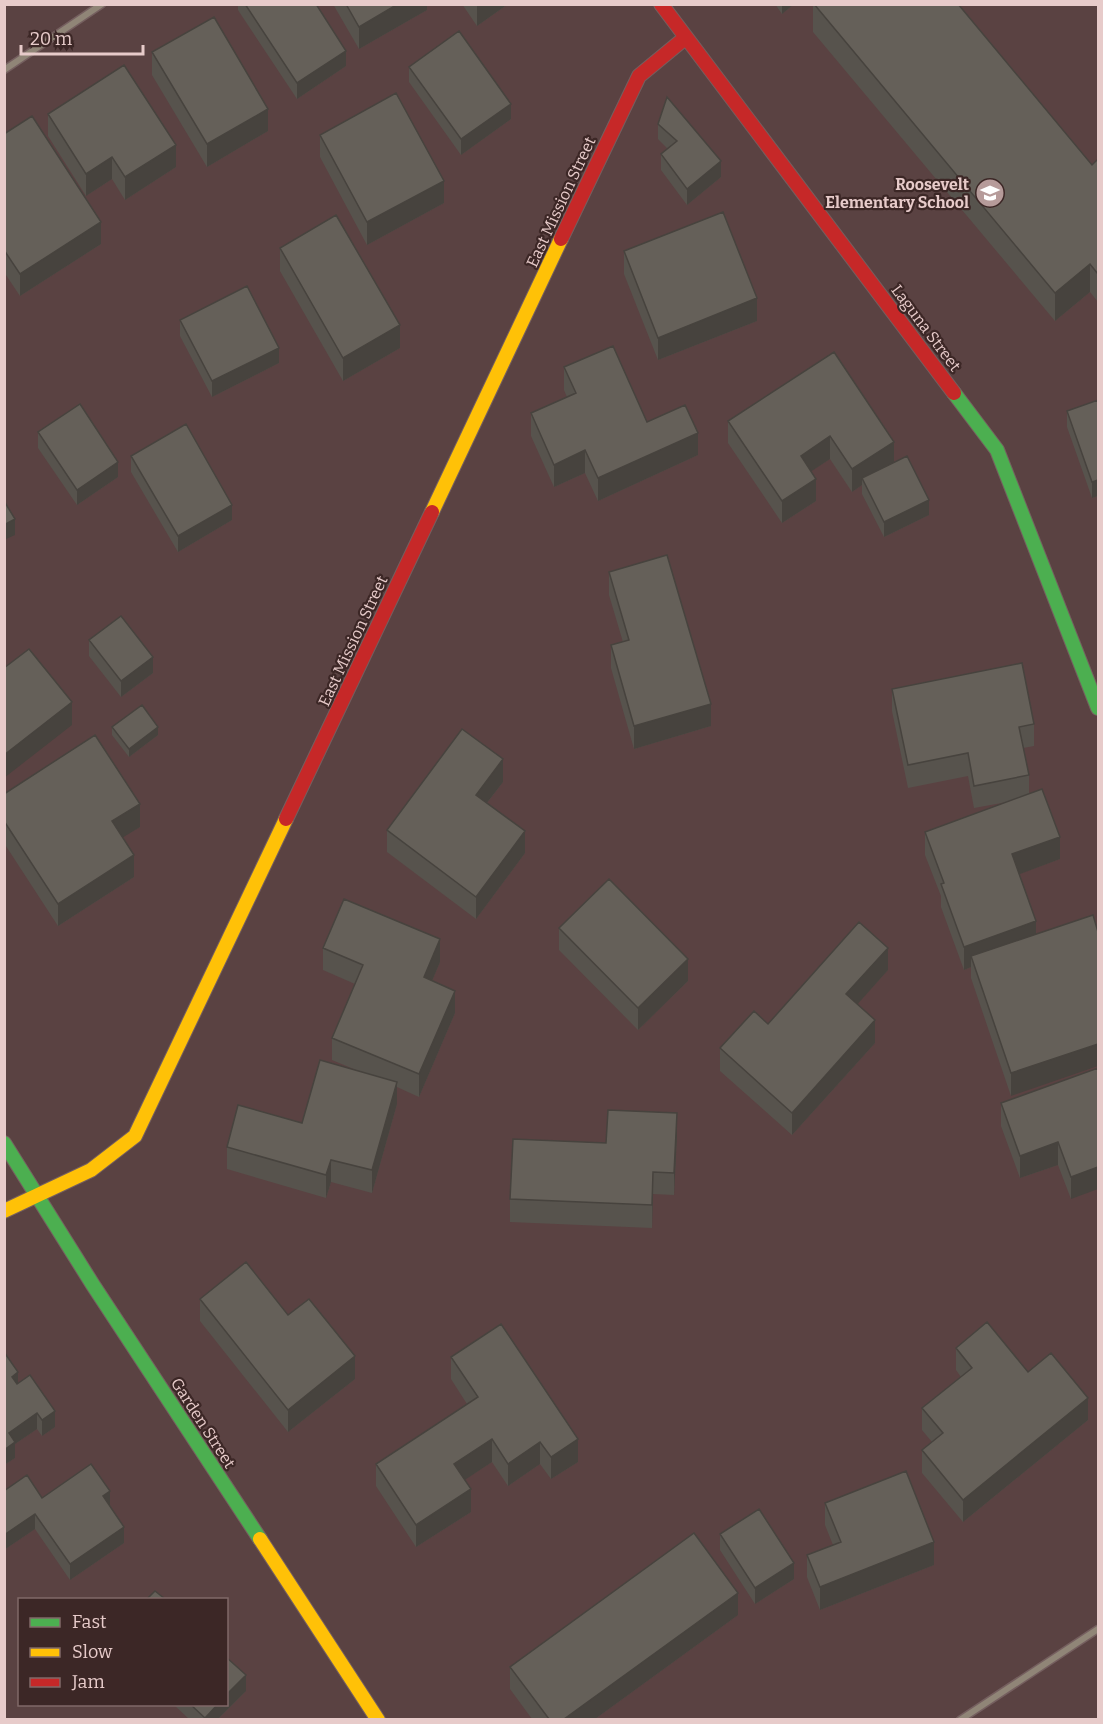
<svg xmlns="http://www.w3.org/2000/svg" width="1103" height="1724" viewBox="0 0 1103 1724" font-family="Bitter,serif">
	<style>
		.lines { fill: none; stroke-linecap: round; stroke-linejoin: round }
		.street-casing { stroke: #755f5f; stroke-width: 9 }
		.fast-casing { stroke: #755f5f; stroke-width: 16 }
		.slow-casing { stroke: #755f5f; stroke-width: 16 }
		.jam-casing { stroke: #755f5f; stroke-width: 16 }
		.street { stroke: #908577; stroke-width: 6 }
		.fast { stroke: #4caf50; stroke-width: 14 }
		.slow { stroke: #ffc107; stroke-width: 14 }
		.jam { stroke: #c62828; stroke-width: 14 }
		.wall { fill: #57534d }
		.shaded-wall { fill: #47433e }
		.building { fill: #656059; stroke: #47433e; stroke-width: 1.5 }
		.labels { text-anchor: middle; dominant-baseline: central; stroke-width: 4.5; stroke-linejoin: round; paint-order: stroke }
		.poi-label { font-size: 16px; font-weight: bold; fill: #e7cbca; stroke: #3c2726; text-anchor: end }
		.street-label { font-size: 16px; fill: #e7cbca; stroke: #3c2726 }
	</style>
	<rect width="100%" height="100%" fill="#5a4242"/>
	<g class="lines">
		<!-- street casing -->
		<g class="street-casing">
			<path id="street" d="M4,70L102,4
				M960,1720L1098,1629"/>
		</g>
		<!-- fast casing -->
		<g class="fast-casing">
			<path id="fast" d="M954,393L997,450L1098,708
				M4,1143L93,1285L260,1539"/>
		</g>
		<!-- slow casing -->
		<g class="slow-casing">
			<path id="slow" d="M432,512L561,239
				M4,1211L91,1170L135,1136L286,819
				M260,1539L378,1720"/>
		</g>
		<!-- jam casing -->
		<g class="jam-casing">
			<path id="jam" d="M661,4L954,393
				M561,239L639,76L685,38
				M286,819L432,512"/>
		</g>
		<!-- street -->
		<use href="#street" class="street"/>
		<!-- fast -->
		<use href="#fast" class="fast"/>
		<!-- slow -->
		<use href="#slow" class="slow"/>
		<!-- jam -->
		<use href="#jam" class="jam"/>
	</g>
	<!-- wall -->
	<path class="wall" d="M238,4H316L346,66L297,99L238,10Z
		M333,4H427V10L359,49Z
		M462,4H508L477,26Z
		M775,4H794L782,14Z
		M813,4H958L1092,165L1098,159V302L1090,292L1055,321L813,32Z
		M152,52L268,131L207,167L152,75Z
		M409,67L511,119L461,155L409,82Z
		M48,114L176,167L125,200L112,179L86,196L48,136Z
		M658,124L721,177L687,205L661,170V154L668,149L658,139Z
		M4,134L101,244L20,296L4,272Z
		M320,135L444,203L367,245L320,157Z
		M280,248L400,348L343,381L280,271Z
		M624,251L757,321L658,360L624,274Z
		M180,320L279,363L212,397L180,336Z
		M834,352L894,463L929,515L884,537L862,494V485L852,492L830,459L811,471L816,501L782,523L728,443V421Z
		M564,367L647,422L698,455L598,501L585,473L554,487L531,436V413L567,397L564,390Z
		M1098,400V496L1092,498L1067,427V411Z
		M38,432L118,477L77,505L38,448Z
		M131,456L232,520L178,552L131,472Z
		M609,572L711,726L634,749L611,668V645L623,642L609,595Z
		M89,640L153,673L121,697L89,656Z
		M892,689L1034,724V746L1023,748L1029,775V794L1060,859L1019,874L1011,1096L971,978V967L964,970L941,907V896L925,855V832L1007,802L974,808L968,776L908,788L892,711Z
		M112,727L158,735L129,757L112,735Z
		M503,782L487,803L525,853L476,919L387,852V830Z
		M4,794L140,827L122,837L134,877L58,926L4,843Z
		M559,928L688,981L638,1030L559,950Z
		M323,948L440,962L432,981L455,1013L419,1097L397,1087V1104L372,1193L331,1182L326,1198L227,1169V1147L302,1123L356,1070L332,1060V1038L355,984L323,970Z
		M888,970L857,1004L875,1043L792,1135L720,1071V1048L768,1024Z
		M1098,1068L1071,1199L1058,1165L1020,1178L1001,1126V1103Z
		M677,1135L674,1195L653,1194L652,1228L510,1222V1199L606,1143Z
		M200,1299L288,1315L355,1379L288,1432L200,1321Z
		M956,1348L1028,1372L1088,1420L963,1522L922,1473V1450L932,1442L922,1430V1408L961,1377L956,1370Z
		M451,1357L578,1462L551,1479L540,1464L508,1486L492,1462L464,1480L471,1512L416,1547L376,1486V1464L467,1404L451,1379Z
		M18,1384L55,1427L42,1436L37,1429L15,1444V1458L4,1465Z
		M42,1498L110,1506L124,1543L70,1580L35,1529L4,1550Z
		M825,1503L934,1565L820,1610L807,1577V1555L833,1545L825,1525Z
		M720,1534L794,1579L755,1604L720,1550Z
		M738,1615L595,1719H532L510,1689V1667Z
		M246,1691L218,1719H189L173,1704H226Z"/>
	<!-- shaded-wall -->
	<path class="shaded-wall" d="M398,4H427V10L359,49V27Z
		M477,4H508L477,26Z
		M782,4H794L782,14Z
		M346,51V66L297,99V83Z
		M511,104V119L461,155V139Z
		M268,109V131L207,167V144Z
		M176,145V167L125,200V177Z
		M112,157V179L86,196V174Z
		M721,161V177L687,205V189Z
		M444,181V203L367,245V222Z
		M101,222V244L20,296V274Z
		M1090,264V292L1055,321V293Z
		M757,298V321L658,360V338Z
		M400,325V348L343,381V358Z
		M279,348V363L212,397V381Z
		M698,433V455L598,501V478Z
		M830,436V459L801,478V456Z
		M894,442V464L862,478V485L852,492V469Z
		M585,450V473L554,487V465Z
		M118,462V477L77,505V490Z
		M816,479V501L782,523V501Z
		M1098,480V496L1092,498V482Z
		M929,500V515L884,537V522Z
		M232,505V520L178,552V536Z
		M15,519V535L4,540V525Z
		M153,657V673L121,697V681Z
		M72,702V725L4,778V755Z
		M711,704V726L634,749V726Z
		M158,727V735L129,757V749Z
		M503,759V782L476,817V795Z
		M140,804V827L112,844V821Z
		M525,831V853L476,919V897Z
		M1060,837V859L1012,877V854Z
		M134,855V877L58,926V904Z
		M1036,921V943L971,956V967L964,970V947Z
		M440,939V962L424,1000V977Z
		M888,948V970L846,1017V994Z
		M688,959V981L638,1030V1008Z
		M455,991V1013L419,1097V1074Z
		M875,1020V1043L792,1135V1113Z
		M1098,1044V1066L1011,1096V1073Z
		M397,1082V1104L372,1193V1170Z
		M677,1113V1135L674,1195V1173Z
		M1058,1142V1165L1020,1178V1156Z
		M331,1160V1182L326,1198V1175Z
		M1098,1167V1189L1071,1199V1177Z
		M653,1172V1194L652,1228V1205Z
		M355,1356V1379L288,1432V1410Z
		M18,1372V1388L12,1377Z
		M1088,1398V1420L963,1522V1500Z
		M55,1411V1427L42,1436V1420Z
		M37,1413V1429L15,1444V1458L4,1465V1450L9,1433Z
		M492,1439V1462L454,1487V1464Z
		M578,1439V1462L551,1479V1457Z
		M540,1442V1464L508,1486V1464Z
		M471,1489V1512L416,1547V1525Z
		M110,1491V1506L103,1496Z
		M35,1514V1529L4,1550V1535Z
		M124,1527V1543L70,1580V1564Z
		M934,1542V1565L820,1610V1587Z
		M794,1563V1579L755,1604V1588Z
		M738,1593V1615L595,1719H564Z
		M246,1675V1691L218,1719H205V1718L218,1704H226V1695Z"/>
	<!-- building -->
	<path class="building" d="M245,4H316L346,51L297,83Z
		M346,4H398L359,27Z
		M814,4H958L1092,165L1098,159V274L1090,264L1055,293Z
		M214,17L268,109L207,144L152,52Z
		M459,31L511,104L461,139L409,67Z
		M124,65L176,145L125,177L112,157L86,174L48,114Z
		M396,93L444,181L367,222L320,135Z
		M667,97L721,161L687,189L661,154L677,141L658,124Z
		M32,116L101,222L20,274L4,250V134Z
		M723,212L757,298L658,338L624,251Z
		M336,215L400,325L343,358L280,248Z
		M247,286L279,348L212,381L180,320Z
		M613,346L647,422L685,405L698,433L598,478L585,450L554,465L531,413L576,393L564,367Z
		M834,352L894,442L852,469L830,436L801,456L816,479L782,501L728,421Z
		M1098,400V480L1092,482L1067,411Z
		M80,404L118,462L77,490L38,432Z
		M186,424L232,505L178,536L131,456Z
		M907,456L929,500L884,522L862,478Z
		M4,501L15,519L4,525Z
		M667,555L711,704L634,726L611,645L629,640L609,572Z
		M121,616L153,657L121,681L89,640Z
		M29,649L72,702L4,755V668Z
		M1022,663L1034,724L1019,727L1029,775L974,786L968,753L908,765L892,689Z
		M142,705L158,727L129,749L112,727Z
		M462,729L503,759L476,795L525,831L476,897L387,830Z
		M95,735L140,804L112,821L134,855L58,904L4,821V794Z
		M1042,789L1060,837L1012,854L1036,921L964,947L941,884L944,883L925,832Z
		M609,879L688,959L638,1008L559,928Z
		M344,899L440,939L424,977L455,991L419,1074L332,1038L363,965L323,948Z
		M1093,915L1098,932V1044L1011,1073L971,956Z
		M859,922L888,948L846,994L875,1020L792,1113L720,1048L754,1011L768,1024Z
		M320,1060L397,1082L372,1170L331,1160L326,1175L227,1147L238,1105L302,1123Z
		M1098,1068V1167L1071,1177L1058,1142L1020,1156L1001,1103Z
		M608,1110L677,1113L674,1173L653,1172L652,1205L510,1199L513,1139L606,1143Z
		M246,1262L288,1315L309,1299L355,1356L288,1410L200,1299Z
		M987,1322L1028,1372L1051,1353L1088,1398L963,1500L922,1450L943,1433L922,1408L972,1368L956,1348Z
		M501,1324L578,1439L551,1457L540,1442L508,1464L492,1439L454,1464L471,1489L416,1525L376,1464L478,1397L451,1357Z
		M4,1352L18,1372L12,1377L17,1384L30,1375L55,1411L42,1420L37,1413L9,1433L15,1442L4,1450Z
		M91,1464L110,1491L103,1496L124,1527L70,1564L35,1514L4,1535V1491L27,1475L42,1498Z
		M906,1471L934,1542L820,1587L807,1555L841,1542L825,1503Z
		M759,1509L794,1563L755,1588L720,1534Z
		M694,1533L738,1593L564,1719H549L510,1667Z
		M155,1591L165,1599H147Z
		M226,1657L246,1675L226,1695Z
		M190,1704H218L205,1718Z"/>
	<!-- icons -->
	<defs>
		<g id="school-disc" transform="scale(1.5)"><circle r="9.5" fill="#b69b9a" stroke="#3c2726"/><path d="M0-5L7-2L0 1L-7-2ZM-4 1L0 2.5L4 1V4Q0 6-4 4Z" fill="#fff"/></g>
	</defs>
	<g fill-rule="evenodd">
		<use href="#school-disc" x="990" y="193"/>
	</g>
	<g class="labels">
		<!-- poi labels -->
		<g class="poi-label">
			<text x="969" y="184">Roosevelt<tspan x="969" dy="18">Elementary School</tspan></text>
		</g>
		<!-- street labels -->
		<g class="street-label">
			<text transform="translate(561 202) rotate(-65)">East Mission Street</text>
			<text transform="translate(926 328) rotate(53)">Laguna Street</text>
			<text transform="translate(353 641) rotate(-65)">East Mission Street</text>
			<text transform="translate(203 1423) rotate(57)">Garden Street</text>
		</g>
	</g>
	<!-- border -->
	<rect width="1103" height="1724" fill="none" stroke="#e7cbca" stroke-width="12"/>
	<!-- legend -->
	<rect x="18" y="1598" width="210" height="108" fill="#3c2726" stroke="#806968" stroke-width="1.5"/>
	<rect x="30" y="1618" width="30" height="9" fill="#4caf50" stroke="#806968" stroke-width="1.5"/>
	<text x="72" y="1628" font-size="18" fill="#e7cbca">Fast</text>
	<rect x="30" y="1648" width="30" height="9" fill="#ffc107" stroke="#806968" stroke-width="1.5"/>
	<text x="72" y="1658" font-size="18" fill="#e7cbca">Slow</text>
	<rect x="30" y="1678" width="30" height="9" fill="#c62828" stroke="#806968" stroke-width="1.5"/>
	<text x="72" y="1688" font-size="18" fill="#e7cbca">Jam</text>
	<!-- scale -->
	<path d="M21 45v9h122v-9" fill="none" stroke="#e7cbca" stroke-width="3"/>
	<text x="30" y="45" font-size="18" fill="#e7cbca" stroke="#3c2726" stroke-width="4.5" paint-order="stroke">20 m</text>
</svg>
